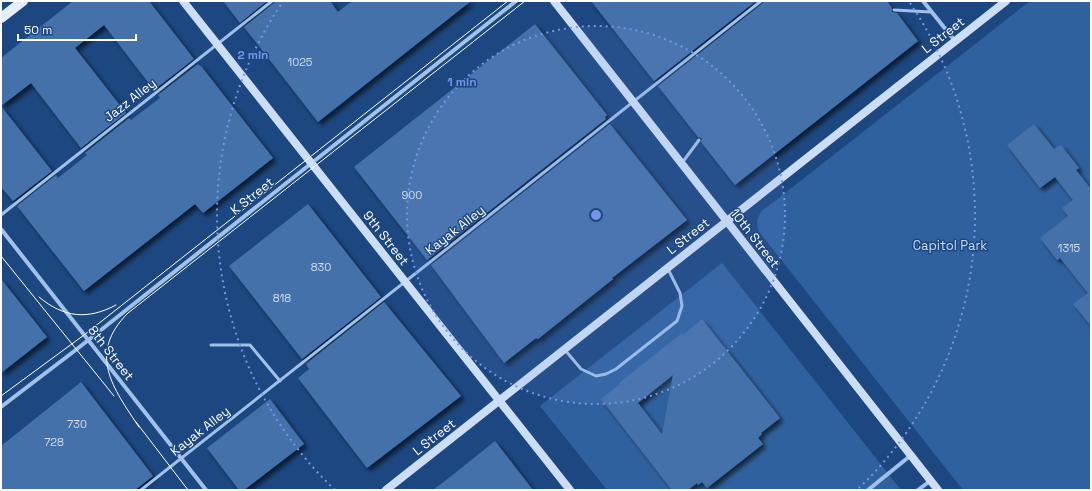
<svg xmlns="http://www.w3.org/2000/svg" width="1092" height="491" viewBox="0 0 1092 491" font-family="'Space Grotesk',sans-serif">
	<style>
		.green { fill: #30619f }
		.building { fill: #4471aa; fill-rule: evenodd; filter: url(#shadow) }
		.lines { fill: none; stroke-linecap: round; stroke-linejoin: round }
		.lane { stroke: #a0c1e9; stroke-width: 3 }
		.street { stroke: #a0c1e9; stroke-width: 4 }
		.secondary { stroke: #ccdef7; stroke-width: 8 }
		.primary { stroke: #e4eefe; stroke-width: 10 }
		.tram { stroke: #fff; stroke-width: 1 }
		.ring { fill: none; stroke: #7795e8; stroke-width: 2; stroke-dasharray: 2 4 }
		.labels { text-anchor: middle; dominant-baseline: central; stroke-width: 3; stroke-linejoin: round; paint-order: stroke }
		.number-label { font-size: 11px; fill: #d0dcea }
		.street-label { font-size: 13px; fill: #fff; stroke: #1c4780 }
		.park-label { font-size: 13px; fill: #c5dbf7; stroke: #1c4780 }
		.centre { fill: #7795e8; stroke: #1c4780; stroke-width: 2 }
		.ring-label { font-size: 12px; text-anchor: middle; font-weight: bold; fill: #7795e8; stroke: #1c4780; stroke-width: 3; stroke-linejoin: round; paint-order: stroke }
	</style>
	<defs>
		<filter id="shadow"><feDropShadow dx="3.5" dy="3.5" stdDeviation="2" flood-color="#0009"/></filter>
	</defs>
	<rect width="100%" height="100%" fill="#1c4780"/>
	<!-- green -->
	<path class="green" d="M1030,1H1091V490H963L760,233C756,224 756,219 762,211Z
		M722,263L901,490H607L540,406Z"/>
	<!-- building -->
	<path class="building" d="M73,1H149L194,59L154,90L104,25L75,48L126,113L81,148L31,83L1,106L52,171L13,201L1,187V58Z
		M223,1H267L240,23Z
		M275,1H330L338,12L352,1H471L318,122L244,27L274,3Z
		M591,1H756L654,81Z
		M764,1H887L892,8V12L897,13L918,41L735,185L701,142L702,138L698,137L658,86L763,3Z
		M535,24L607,115L605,117L606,119L427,260L354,167Z
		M198,64L200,66H201L273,158L203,213L195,204L84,291L17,206L56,175L58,178L87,155L85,153L129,118L131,120L160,98L158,95Z
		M610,124L687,220L612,278L613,279L538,339L536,338L504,363L431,265Z
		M1034,124L1054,149L1061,145L1079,168L1076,170L1091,189V326L1073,304L1088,293L1060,258L1057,260L1040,238L1068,216L1062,208L1073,200L1055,177L1040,188L1007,145Z
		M308,204L381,297L302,359L229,266Z
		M1,279L47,337L1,373Z
		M384,302L461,396L367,468L298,378L309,369L306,364Z
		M702,319L780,418L761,433L762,434L758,438L763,444L707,488L702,482L698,485L697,483L688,490H672L601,399L620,384L619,383L682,333L683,335ZM673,375L662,434L638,403Z
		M81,382L153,476L135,490H1V446Z
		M270,399L304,444L244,490H239L207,448Z
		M495,441L533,490H433L450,477Z"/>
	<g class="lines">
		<!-- lane -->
		<path class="lane" d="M894,10L931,12
			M682,163L699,140
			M1,215L272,1
			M211,345H250L280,381
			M565,350L581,369L596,376L606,374L616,369L677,321L682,306L680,293L668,269
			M141,490L761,1"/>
		<!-- street -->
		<path class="street" d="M923,1L955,41
			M1,229L206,490
			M1,407L77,349L516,1
			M868,490L910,456
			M918,490L930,481"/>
		<!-- secondary -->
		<path class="secondary" d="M183,1L570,490
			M554,1L938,490
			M386,490L1006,1"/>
		<!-- primary -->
		<path class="primary" d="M1,18L23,1"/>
		<!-- tram -->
		<path class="tram" d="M1,256L114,396
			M39,297C64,318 88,320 116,305
			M1,396L84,335L508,1
			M136,422L188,490
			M139,427C113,388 87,354 128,313L525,1"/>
	</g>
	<!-- distance rings -->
	<circle cx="596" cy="215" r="189" fill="#7795e8" fill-opacity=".12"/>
	<g class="ring">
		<circle cx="596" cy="215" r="189"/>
		<path d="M335 490A379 379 0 0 1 282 3M910 3A379 379 0 0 1 857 490"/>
	</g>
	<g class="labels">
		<!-- number labels -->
		<g class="number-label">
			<text x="300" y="62">1025</text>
			<text x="412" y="195">900</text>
			<text x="1069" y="248">1315</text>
			<text x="321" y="267">830</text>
			<text x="282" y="298">818</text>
			<text x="77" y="424">730</text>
			<text x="54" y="442">728</text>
		</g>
		<!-- street labels -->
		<g class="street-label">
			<text transform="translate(943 35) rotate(-38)">L Street</text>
			<text transform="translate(130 100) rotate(-38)">Jazz Alley</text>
			<text transform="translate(252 196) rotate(-39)">K Street</text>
			<text transform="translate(455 230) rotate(-38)">Kayak Alley</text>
			<text transform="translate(688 236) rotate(-38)">L Street</text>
			<text transform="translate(386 238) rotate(52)">9th Street</text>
			<text transform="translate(755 238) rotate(52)">10th Street</text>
			<text transform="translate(111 353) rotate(52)">8th Street</text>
			<text transform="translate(200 431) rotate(-38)">Kayak Alley</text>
			<text transform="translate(434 437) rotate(-38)">L Street</text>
		</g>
		<!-- park labels -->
		<g class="park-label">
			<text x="950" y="245">Capitol Park</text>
		</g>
	</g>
	<circle cx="596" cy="215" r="6" class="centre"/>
	<g class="ring-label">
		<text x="253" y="59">2 min</text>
		<text x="462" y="86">1 min</text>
	</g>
	<!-- border -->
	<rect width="1092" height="491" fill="none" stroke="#ffffff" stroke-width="4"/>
	<!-- scale -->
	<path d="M18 34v6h118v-6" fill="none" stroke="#ffffff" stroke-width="2"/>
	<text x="24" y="34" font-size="12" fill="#ffffff" stroke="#1c4780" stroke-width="3" paint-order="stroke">50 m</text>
</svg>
